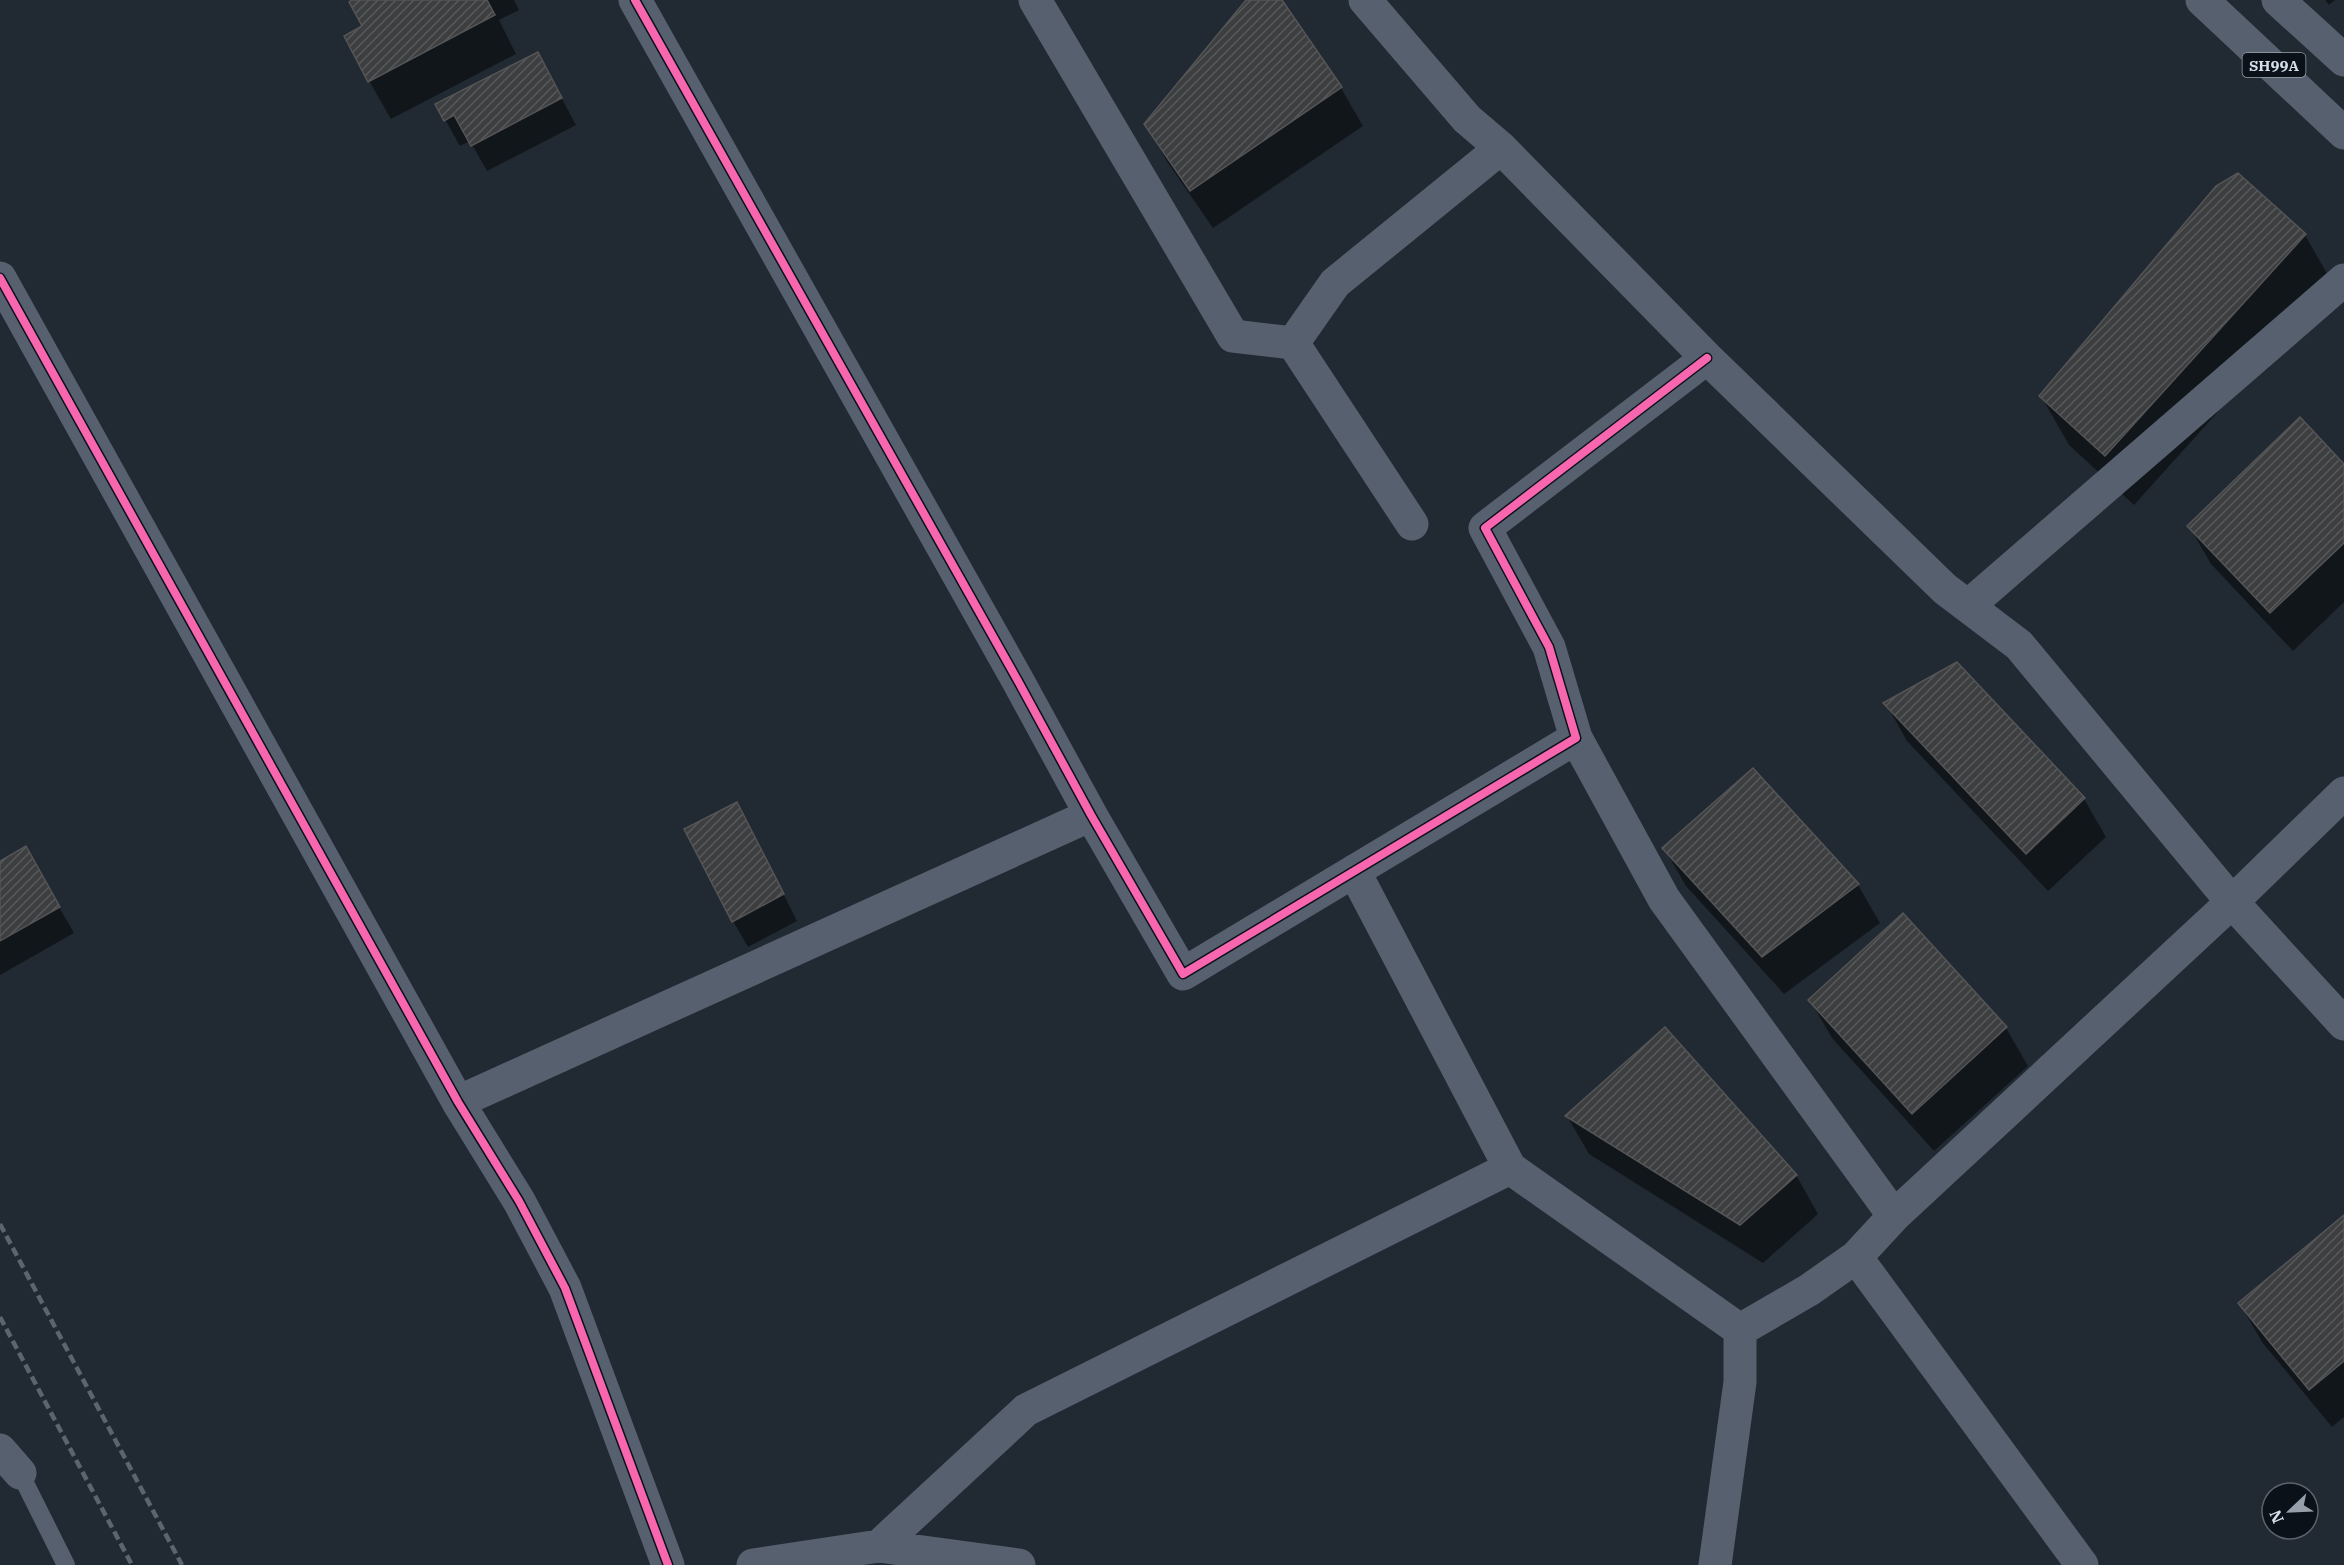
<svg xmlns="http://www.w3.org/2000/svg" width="2344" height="1565" viewBox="0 0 2344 1565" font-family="'IBM Plex Serif',serif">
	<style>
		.shadow { fill: #0007 }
		.building { fill: url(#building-hatch); stroke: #555456; stroke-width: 1.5 }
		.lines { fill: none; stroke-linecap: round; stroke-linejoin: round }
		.service { stroke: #57606f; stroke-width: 18 }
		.minor { stroke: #57606f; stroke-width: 33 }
		.primary { stroke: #57606e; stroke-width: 33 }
		.rail { stroke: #5c646f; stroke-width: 4.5; stroke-dasharray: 9 4.5; stroke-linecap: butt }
		.cycleway-casing { stroke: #0b1119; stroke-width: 11 }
		.cycleway { stroke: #f766af; stroke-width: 8 }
		.labels { text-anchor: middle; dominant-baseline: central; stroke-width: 4.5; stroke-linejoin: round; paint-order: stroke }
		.shield { fill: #0b1119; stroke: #98a1ab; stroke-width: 1.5 }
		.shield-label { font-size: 15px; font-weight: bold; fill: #d5dfea }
	</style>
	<defs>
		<pattern id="building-hatch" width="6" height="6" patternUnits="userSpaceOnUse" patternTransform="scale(1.5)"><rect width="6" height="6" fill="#3d3e3f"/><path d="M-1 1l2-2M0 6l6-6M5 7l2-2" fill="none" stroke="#58595b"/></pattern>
	</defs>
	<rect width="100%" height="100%" fill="#212a33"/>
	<!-- shadow -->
	<path class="shadow" d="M355,0H514L519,10L499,20L516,54L391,119L369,81L364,27Z
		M1248,0H1280L1341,88L1363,126L1213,228L1168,163L1146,124Z
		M2325,0H2335L2329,5Z
		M552,80L576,125L487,171L470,141L460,146L437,105Z
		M2305,235L2333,284L2134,505L2069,445L2041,396Z
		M2344,466V602L2293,651L2211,564L2189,526Z
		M1886,704L2084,799L2106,837L2048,891L1907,741Z
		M751,830L797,921L748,947L733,921Z
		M25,848L74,933L0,975V862Z
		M1664,848L1858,885L1880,923L1784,994L1686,886Z
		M1810,1000L2006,1028L2028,1066L1934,1151L1832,1038Z
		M1567,1116L1796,1175L1818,1214L1763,1263L1589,1154Z
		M2344,1217V1417L2332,1427L2262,1342L2240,1304Z"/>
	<!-- building -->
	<path class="building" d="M352,0H487L495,15L368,82L344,36L362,26L349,2Z
		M1246,0H1282L1342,87L1190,191L1144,124Z
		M538,52L562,98L471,146L454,115L444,121L435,104Z
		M2238,173L2306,234L2105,456L2039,396L2216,186Z
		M2300,417L2344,464V543L2270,613L2187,526Z
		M1957,662L2085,798L2026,854L1883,703Z
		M1753,768L1859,884L1762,957L1662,848Z
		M737,802L784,894L732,922L684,829Z
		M26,846L60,907L0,941V861Z
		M1903,913L2007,1027L1912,1114L1808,1000Z
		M1665,1027L1797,1175L1740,1225L1565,1116Z
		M2344,1215V1361L2309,1390L2238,1303Z"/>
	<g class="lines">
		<!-- service -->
		<path class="service" d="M20,1473L66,1565"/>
		<!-- minor -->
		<path class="minor" d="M635,0L1018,681L1091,815L1183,974L1576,738L1549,647L1485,528L1707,358
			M1035,0L1233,336L1293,343
			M1365,0L1467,119L1501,148L1707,358L1945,589L2019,645L2232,902L2344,1024
			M0,278L458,1102L519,1201L565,1288L668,1565
			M1412,524L1293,343L1335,283L1501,148
			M1968,606L2344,280
			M1576,738L1664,899L1894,1216
			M1354,871L1510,1168
			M458,1102L1091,815
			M1856,1257L2082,1565
			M0,1450L20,1473
			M879,1546L1026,1410L1510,1168L1740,1330
			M753,1565L879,1546L1019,1565
			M1715,1565L1740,1382V1330L1809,1290L1856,1257L1894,1216L2232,902L2344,793"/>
		<!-- primary -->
		<path class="primary" d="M2202,0L2344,133
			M2278,0L2344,60"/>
		<!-- rail -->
		<path class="rail" d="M0,1224L182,1565
			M0,1317L132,1565"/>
		<!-- cycleway casing -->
		<g class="cycleway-casing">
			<path id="cycleway" d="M635,0L1018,681L1091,815L1183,974L1576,738L1549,647L1485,528L1707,358
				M0,278L458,1102L519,1201L565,1288L668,1565"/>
		</g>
		<!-- cycleway -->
		<use href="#cycleway" class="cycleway"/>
	</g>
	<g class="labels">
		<!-- shield labels -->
		<rect class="shield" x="2242.5" y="53" width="63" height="24" rx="4.5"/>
		<g class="shield-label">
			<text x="2274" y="65">SH99A</text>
		</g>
	</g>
	<!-- north arrow -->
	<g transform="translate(2290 1511) rotate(247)"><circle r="28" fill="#0b1119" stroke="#5c636d" stroke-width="1.5"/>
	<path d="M0-4.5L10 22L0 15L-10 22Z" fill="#96a0aa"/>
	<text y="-9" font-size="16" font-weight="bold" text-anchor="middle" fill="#d5dfea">N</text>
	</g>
</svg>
